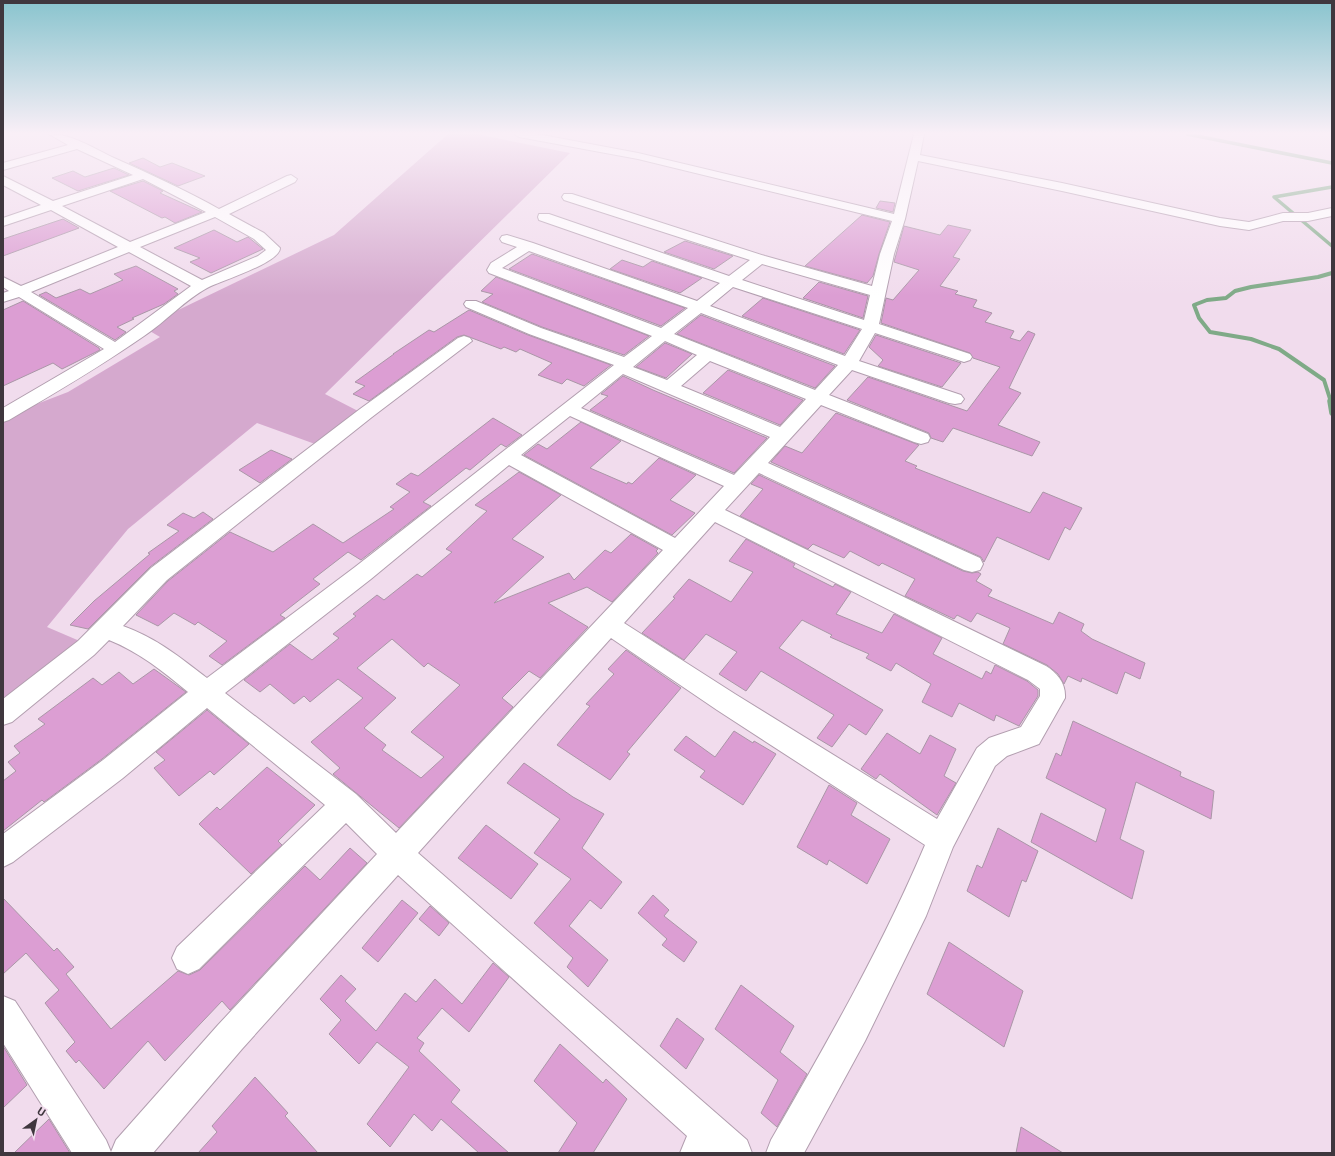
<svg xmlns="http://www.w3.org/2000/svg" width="1335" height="1156" viewBox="0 0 1335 1156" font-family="Roboto,sans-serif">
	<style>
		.green { fill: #d5a9ce }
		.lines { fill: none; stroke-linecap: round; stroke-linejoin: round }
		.stream-far2 { stroke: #7faa87; stroke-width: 3.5 }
		.stream-far1 { stroke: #7faa87; stroke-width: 4 }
		.stream { stroke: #7faa87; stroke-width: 5.5 }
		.building { fill: #dc9ed3; stroke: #aa96a7; fill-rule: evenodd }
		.minor-casing { stroke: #b29eaf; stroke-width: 2 }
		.minor { fill: #fff; fill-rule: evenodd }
	</style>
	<rect width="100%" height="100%" fill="#f1dced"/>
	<!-- green -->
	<path class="green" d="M448,134H476L570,153L325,394L358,411L315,444L257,423L128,529L47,627L82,642L3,705V417L68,392L160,337L143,327L334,235Z"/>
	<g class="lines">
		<!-- stream-far2 -->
		<path class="stream-far2" d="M1187,134L1332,163
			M1332,187L1274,197L1332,246"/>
		<!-- stream-far1 -->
		<path class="stream-far1" d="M1331,402L1324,380L1279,349L1251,339L1210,332L1199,318L1194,305L1207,300L1226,298L1235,291L1251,287L1318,277L1332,273"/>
		<!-- stream -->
		<path class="stream" d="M1330,401L1332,413"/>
	</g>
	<!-- building -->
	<path class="building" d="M143,158L160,167L172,163L205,176L178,186L129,163Z
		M114,168L129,175L78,191L52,178L73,171L85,177Z
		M143,181L163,191L160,193L202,212L175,223L165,217L162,218L110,191Z
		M880,201L895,203L893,212L876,208Z
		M862,215L890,222L879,254L873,276L867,283L805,266Z
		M63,219L79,228L3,256V239Z
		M948,225L971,230L953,257L960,259L940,286L958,291L955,294L977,300L973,307L992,313L985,322L1014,331L1010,338L1020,341L1028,331L1035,334L1009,388L1021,393L998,425L1040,442L1032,456L953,428L943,442L931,438L929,433L847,400L868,377L967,411L1000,367L973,358L970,353L881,323L886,298L893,300L919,270L894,262L904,226L940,235Z
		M214,230L237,242L248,237L263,249L211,273L190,262L200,258L174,248Z
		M685,241L733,256L714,269L664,252Z
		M532,254L685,308L661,326L509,269Z
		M622,260L643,267L652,261L702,278L680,293L610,269Z
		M136,266L178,289L174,291L178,294L164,304L132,318L134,319L117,327L126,332L115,340L39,295L46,292L56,298L80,289L90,294L123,280L114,274Z
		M496,277L649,336L624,355L542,327L482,302L493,294L481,291Z
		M819,282L868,296L863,318L803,298Z
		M763,298L860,330L844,354L742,316Z
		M23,301L99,348L100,350L62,369L53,363L3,386V310Z
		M469,310L528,335L611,365L584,386L567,379L562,384L538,375L552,363L520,349L516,352L504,347L501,349L464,335L457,337L369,401L353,394L365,386L355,382L394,354H393L429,330L434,332Z
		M701,315L835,366L815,388L677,334Z
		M876,335L961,363L942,387L878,366L883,360L869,347Z
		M665,343L692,354L666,378L636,367Z
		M728,370L803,400L780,425L703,393Z
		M623,376L653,390L767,438L734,473L590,410L608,396L601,394Z
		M836,413L919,445L905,461L917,466L915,468L1030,513L1043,492L1082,508L1070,530L1065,527L1049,560L997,537L984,562L981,557L771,462L785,446L802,453Z
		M493,418L522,435L506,447L501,444L470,470L466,468L423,502L431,506L361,560L348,552L313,579L320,584L280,615L285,618L222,665L209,656L227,641L198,622L195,625L174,613L158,626L136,615L168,581L230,532L273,552L313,524L343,543L394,509L390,507L410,492L396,484L411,473L418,476Z
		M581,422L621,441L590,468L627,484L628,482L632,484L659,458L696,475L670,500L695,513L672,535L524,455L538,444L547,449Z
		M271,450L292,459L260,483L239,470Z
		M519,472L561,495L512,539L544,557L494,603L569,573L574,580L605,550L611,553L631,534L658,549L656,551L658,553L612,602L587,587L548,603L588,627L540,678L529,671L502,698L513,707L399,828L333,774L340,768L311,742L363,698L338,679L310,702L304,696L294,704L270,684L260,692L244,680L290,644L312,660L339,638L333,634L356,616L353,614L377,595L384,600L417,574L422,577L452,552L446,549L487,511L475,505ZM392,639L424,667L428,663L460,685L411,732L444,757L421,778L382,750L386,745L364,728L396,698L357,668Z
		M759,475L963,571L972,573L978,572L981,574L976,581L992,590L988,596L1053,624L1059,612L1084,624L1081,631L1092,639L1145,663L1140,679L1125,672L1117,694L1082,678L1081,682L1068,676L1064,684L1058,674L1047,665L1003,644L1010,628L977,613L971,622L957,615L954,619L905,596L915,579L882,563L879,566L850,551L844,558L813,544L808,549L740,516L763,489L751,484Z
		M203,512L213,519L150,567L88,629L70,625L94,601L150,554L148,553L179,531L167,525L183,513L194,518Z
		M746,539L795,564L793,567L833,587L835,584L851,592L836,614L882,633L894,614L942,638L933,654L982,679L986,671L991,674L995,665L1027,681L1038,690V696L1019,726L996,715L994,721L959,703L952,717L922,702L931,684L896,663L891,671L866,658L869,654L830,637L832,635L802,620L779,648L883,710L866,735L849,724L832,747L817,738L834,715L761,671L746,691L719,674L737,652L706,634L684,660L642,633L675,598L673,597L689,579L731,602L753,572L729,561Z
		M626,650L681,688L627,752L630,754L610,780L557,745L590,706L586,704L614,674L608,669Z
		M154,669L186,692L102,759L44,802L42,800L3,831V781L16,771L8,762L20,753L14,746L45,724L38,719L93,678L102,685L119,672L133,684Z
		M207,710L249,744L214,775L210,771L179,796L154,768L165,760L156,752Z
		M1073,721L1181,772L1180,776L1214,791L1211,819L1136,782L1120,839L1144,851L1132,899L1031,842L1041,813L1096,842L1106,809L1046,778L1056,753L1061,756Z
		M734,731L753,743L754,741L776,754L743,805L700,777L705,771L674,750L686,736L715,757Z
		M887,733L920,754L930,735L956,749L944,776L956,783L937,815L880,774L876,779L861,769Z
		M524,763L573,797L604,814L582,848L622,882L601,909L590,900L569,926L608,960L588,987L567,967L573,958L534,923L571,879L534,853L560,819L507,783Z
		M267,767L315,805L278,841L282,845L251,874L199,824L217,807L220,810Z
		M829,785L857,803L851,815L890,839L867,884L829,860L827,865L797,847Z
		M486,825L538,864L511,899L458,858Z
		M998,828L1038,851L1026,882L1022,880L1009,917L967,891L977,865L982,868Z
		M350,848L367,863L230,1010L222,1001L165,1061L148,1041L104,1089L79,1060L76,1063L66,1051L75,1042L45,1003L59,990L26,953L3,974V898L54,951L57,948L74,967L66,974L111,1029L178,971L189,975L200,970L305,866L320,880Z
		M653,895L669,910L664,916L697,942L684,962L662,945L667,939L638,913Z
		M402,900L418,913L378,962L362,948Z
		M430,906L449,923L439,936L419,919Z
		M949,942L1023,991L1004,1047L927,994Z
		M493,963L509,977L469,1032L442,1008L417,1038L424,1043L419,1051L460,1090L451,1102L509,1153H479L441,1119L432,1131L414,1114L390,1147L367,1124L409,1067L377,1042L359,1064L329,1034L341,1020L320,999L341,975L356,989L345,1001L376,1031L405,993L416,1002L435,979L462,1004Z
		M741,985L794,1026L780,1052L807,1074L777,1127L761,1113L778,1080L715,1029Z
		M677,1018L704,1039L686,1069L660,1046Z
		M560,1044L603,1083L606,1079L627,1099L593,1153H558L577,1123L534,1081Z
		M3,1046L27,1085L3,1108Z
		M255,1077L288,1113L285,1116L318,1153H198L217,1132L212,1126Z
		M49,1119L70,1153H14Z
		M1021,1127L1063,1153H1016Z"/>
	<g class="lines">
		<!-- minor casing -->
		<g class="minor-casing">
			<path id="minor" d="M49,134C72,134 93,148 114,158C150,174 185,190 219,209L287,176L291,175L297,179L295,182L229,214L264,233L280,248C280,263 220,281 207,288C186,299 165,322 144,336C101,366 55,393 9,420L3,422V408L104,349L19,297L3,302V293L9,291L3,287V277L21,286L118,247L51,210L3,226V218L41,205L3,185V176L53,201L133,175L77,149L3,170V163L68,145ZM143,179L206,212L130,242L62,206ZM215,217L254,239L266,250L258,256L202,280L140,247ZM129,252L191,286L115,342L31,292Z
				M514,134H537L638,153L894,214L914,134H924L920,155L1062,183L1220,218L1249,222L1283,213H1308L1332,208V216L1308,221H1283L1249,230L1220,226L1062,191L918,161L905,219L894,254L879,324L970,354L972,357L970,360L964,362L875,333L859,361L961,395L964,399L961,403L955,404L949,403L852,370L829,395L928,434L930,438L928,442L921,444L914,442L821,405L768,463L980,558L983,564L980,570L972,572L964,570L759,473L725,510L1046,666C1057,673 1066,683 1065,698L1039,744L1007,756L995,766L953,847L926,916L865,1041L804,1153H766L771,1140C826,1044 882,947 925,845L717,710L611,638L418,853L747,1140L752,1153H680L687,1136L398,875L242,1049L153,1153H72L3,1043V996L15,1001L106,1140L111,1152L116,1140L218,1025L377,854L346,823L199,969L188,974L177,969L172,958L177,947L325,805L207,708L123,778L13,862L3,867V834L103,760L188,692C162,671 141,653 109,640L94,655L12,722L3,725V699L78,641L151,568L360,409L458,338L464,336L470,338L472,341L372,417L167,580L123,626C158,639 178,656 207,678L355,567L614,365L529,334L466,307L464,304L466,301H476L541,328L624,357L652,336L489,273L487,270L491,263L517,247L502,242L500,239L502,236L507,235L533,243L697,301L720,283L539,220L538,217L539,214H549L729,276L750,260L564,200L562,197L564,194H572L765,256L872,286L880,254L892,221L638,159L519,137ZM529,251L688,308L661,328L502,268ZM762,264L870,295L864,320L742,280ZM733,287L862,329L845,356L710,306ZM701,313L838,365L815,390L674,334ZM665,341L697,355L667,380L633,367ZM710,361L806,399L780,427L681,386ZM623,374L770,437L734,475L581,408ZM570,416L724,486L675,538L521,455ZM509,465L663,550L396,833L356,794L225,693L371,579ZM715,522L1028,680L1040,689V696L1021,727L989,738L977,748L937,819L735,694L624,623Z"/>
		</g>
		<!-- minor -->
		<use href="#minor" class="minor"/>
	</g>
	<!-- sky -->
	<linearGradient id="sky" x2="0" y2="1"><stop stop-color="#89c4ce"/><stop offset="0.45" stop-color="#f9eff7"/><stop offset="1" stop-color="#f9eff7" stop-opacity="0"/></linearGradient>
	<rect width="1335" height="296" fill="url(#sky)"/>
	<!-- border -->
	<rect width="1335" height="1156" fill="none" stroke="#3f373e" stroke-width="8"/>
	<!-- north arrow -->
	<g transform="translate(36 1120) rotate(33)" stroke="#f1dced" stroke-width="3" paint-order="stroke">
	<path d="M0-3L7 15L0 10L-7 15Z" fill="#3f373e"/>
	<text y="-6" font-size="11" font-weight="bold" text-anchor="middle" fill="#3f373e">U</text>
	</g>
</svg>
